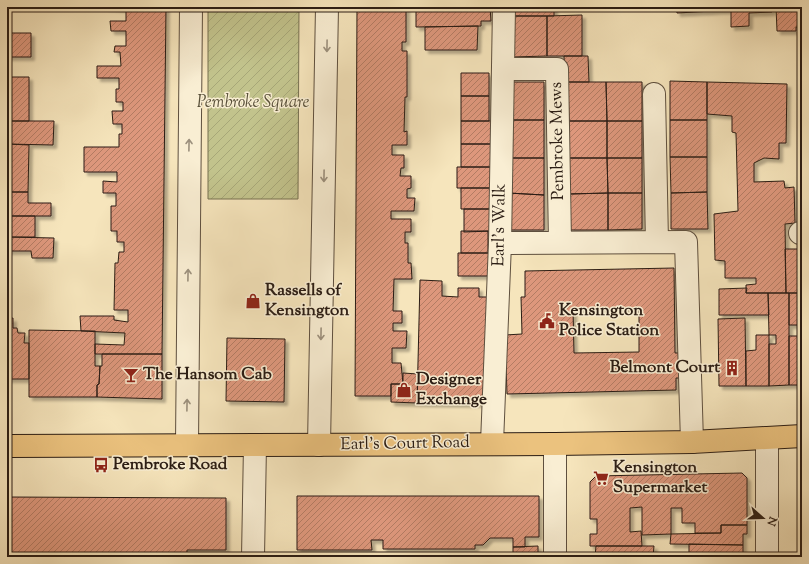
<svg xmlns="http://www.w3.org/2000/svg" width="809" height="564" viewBox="0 0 809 564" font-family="'Sorts Mill Goudy',serif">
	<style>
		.garden { fill: url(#garden-furrows); stroke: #767050 }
		.building { fill: url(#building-hatch); stroke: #2b1d14; fill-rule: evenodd; filter: url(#shadow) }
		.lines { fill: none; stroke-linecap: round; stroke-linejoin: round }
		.minor-casing { stroke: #5e4f3e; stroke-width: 24 }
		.major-casing { stroke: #2b1d14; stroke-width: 24 }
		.minor { stroke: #f9eed3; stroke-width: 22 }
		.major { stroke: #ebc27e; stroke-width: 22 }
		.oneway { stroke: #9c907d }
		.labels { text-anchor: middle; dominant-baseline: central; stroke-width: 3; stroke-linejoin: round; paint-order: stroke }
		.park-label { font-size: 17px; font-style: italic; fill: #584f38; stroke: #f9eed3 }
		.street-label { font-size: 17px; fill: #2b1d14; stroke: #f9eed3 }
		.poi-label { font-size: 17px; font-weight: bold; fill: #2b1d14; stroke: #f9eed3; text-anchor: start }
	</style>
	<defs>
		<pattern id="garden-furrows" width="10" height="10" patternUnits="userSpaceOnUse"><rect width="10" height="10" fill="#c2c38c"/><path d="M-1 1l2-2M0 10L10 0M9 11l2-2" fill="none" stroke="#a7a778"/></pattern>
		<pattern id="building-hatch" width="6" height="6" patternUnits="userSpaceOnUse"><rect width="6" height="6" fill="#dd977c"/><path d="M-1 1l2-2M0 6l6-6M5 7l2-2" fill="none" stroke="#b37b64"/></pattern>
		<filter id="shadow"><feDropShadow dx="3.5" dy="3.5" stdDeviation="1" flood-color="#0004"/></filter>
	</defs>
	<rect width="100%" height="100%" fill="#f6e5bc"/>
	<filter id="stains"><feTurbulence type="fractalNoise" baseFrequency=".005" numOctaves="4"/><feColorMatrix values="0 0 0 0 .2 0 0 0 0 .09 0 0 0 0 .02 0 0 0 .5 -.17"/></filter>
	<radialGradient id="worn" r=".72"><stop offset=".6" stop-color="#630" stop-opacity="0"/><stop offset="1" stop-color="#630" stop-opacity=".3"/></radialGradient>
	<!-- garden -->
	<path class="garden" d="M208,7H299L298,199H208Z"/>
	<!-- building -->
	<path class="building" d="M105,7H166L162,354H95V344L124,345L125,333L81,331L80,316H114V320L128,322V310H114L115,263H118L119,252H124V242H117V231H111V206H116V193H103V181L117,182V172H84V147H119V134H122V124H113L112,111H123V102H116V89H119V78H97V66H121L120,52H114L115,46H126V31H111L110,21H126V9Z
		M357,7H409L406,8V42H402V51H407V97H405L404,132L407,131V145H392V155H404V168H401L400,176H411V188L407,189V198H415L414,211H391V219H411V232H405V243H408V263H411L412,279H394L393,311H402V323H393V331H407L406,348H392V363H401L403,384H391V396H355Z
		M490,7L491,21H481V26L416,27V8Z
		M512,7H554V16H512Z
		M676,7H802V27H796V31H777L776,7L772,8V12L749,13V26L731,27V10L677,13Z
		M582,15V56H547V16Z
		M512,16H547V56L512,57Z
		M478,26L477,50H425V27Z
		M7,33H31V57H7Z
		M564,56H588L589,82H565Z
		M461,73H489V96H461Z
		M7,77H29V121H9V114H7Z
		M670,81L707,82V120H670Z
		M508,82H544V120H508Z
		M568,82H606L607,121H569Z
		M606,82H642V121H607Z
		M707,82L787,84L786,143H779V159L764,158L754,163V182L784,181L785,188L794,187L795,223L785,224L786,293H746V285L756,284V278H725V261L715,260L714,214L738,211L736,133L732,132V116L707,114Z
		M461,96H489V121H461Z
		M508,120H544V158H508Z
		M670,120H707V157H670Z
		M7,121H54L53,145L7,144Z
		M461,121H492V144H461Z
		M569,121H607V158H569Z
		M607,121H642V158H607Z
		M7,144L29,145L28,192H7Z
		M461,144H492V167H461Z
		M670,157H707V192L671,193Z
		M508,158H544V195L508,193Z
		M569,158H607L608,193L569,194Z
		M607,158H642V193H608Z
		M457,167H492V188H457Z
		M461,188H492V209H461Z
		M7,192H28V203H51V216H7Z
		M707,192L708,229H671V193Z
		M508,193L544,195V230H508Z
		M608,193V230H570L569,194Z
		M608,193H642V229L608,230Z
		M464,209H492V231L464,232Z
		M7,216H35V237H7Z
		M461,231H488V253H461Z
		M7,237L54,238L53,258H32L31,251H7Z
		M785,249H802V279H798V293H786Z
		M458,253H491V276H458Z
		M674,268L675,353H681L682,378H676V390L507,394L505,335L522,334L521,297H525V271ZM639,308V352L574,353L573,309Z
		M420,280L442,281V296L458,297V288H479V297H490L488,404L417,403Z
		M747,288L746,293H768L769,315H719V289Z
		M768,293H789V385L769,386V344H776V335H769Z
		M789,293H802V385H789V336H800V325H789Z
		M13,318V328H17L18,333H25L24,343H29V379H7V319Z
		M745,318L746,386H719L718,319Z
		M29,330L95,331V366H100L99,384L97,385V397H29Z
		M756,335H769V386H746V351L756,350Z
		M227,338L285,339L284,402L226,401Z
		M102,354H162V399L97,397V385L99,384L100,366H102Z
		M403,373L418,374L417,403L391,402V384H403Z
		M742,473L747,478V525H721V533H695V523H682V508H671V534L642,535V507L630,508V532L641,531L642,546H590V534H597V519H590V482L596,476Z
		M297,496H539V537H525V547H513V538H490L483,545H475V549H383V540H371L372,550H297Z
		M7,497L226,498V550H187V557H175V555H105V557H7Z
		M721,525H747V534H743V545L670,544L671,534L721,533Z
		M689,544L743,545V557H689Z
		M538,546V557H513V547Z
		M596,546H654L653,557H595Z"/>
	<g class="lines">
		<!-- minor casing -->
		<g class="minor-casing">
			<path id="minor" d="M503,69H557L560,242
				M654,94L657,242
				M800,233H802
				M500,243L686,242L692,442
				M492,443L500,243L504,7
				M187,444L191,7
				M555,444V557
				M319,445L327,7
				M253,557L255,445
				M767,557V438"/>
		</g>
		<!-- major casing -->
		<g class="major-casing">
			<path id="major" d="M7,446L555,444L692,442L802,436"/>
		</g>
		<!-- minor -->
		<use href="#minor" class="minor"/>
		<!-- major -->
		<use href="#major" class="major"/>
	</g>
	<!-- one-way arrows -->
	<defs><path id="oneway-shaft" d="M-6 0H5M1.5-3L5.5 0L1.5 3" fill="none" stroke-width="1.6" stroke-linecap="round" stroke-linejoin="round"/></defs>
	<g class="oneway">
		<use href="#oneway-shaft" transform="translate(327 46) rotate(91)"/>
		<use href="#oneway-shaft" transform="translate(189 145) rotate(-89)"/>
		<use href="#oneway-shaft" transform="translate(324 176) rotate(91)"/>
		<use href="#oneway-shaft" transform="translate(188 275) rotate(-89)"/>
		<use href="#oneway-shaft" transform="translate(321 334) rotate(91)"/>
		<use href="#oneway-shaft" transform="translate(187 405) rotate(-89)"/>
	</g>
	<!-- icons -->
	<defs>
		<g id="shop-bare" transform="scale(1.2)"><path d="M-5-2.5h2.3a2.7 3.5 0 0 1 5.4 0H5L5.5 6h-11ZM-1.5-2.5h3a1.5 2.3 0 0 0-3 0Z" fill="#8f2418" stroke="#f9eed3" stroke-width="2.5" paint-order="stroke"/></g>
		<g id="civic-bare" transform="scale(1.2)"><path d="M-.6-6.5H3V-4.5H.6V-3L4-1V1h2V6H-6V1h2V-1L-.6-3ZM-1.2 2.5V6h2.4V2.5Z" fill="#8f2418" stroke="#f9eed3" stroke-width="2.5" paint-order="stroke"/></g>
		<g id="building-bare" transform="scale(1.2)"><path d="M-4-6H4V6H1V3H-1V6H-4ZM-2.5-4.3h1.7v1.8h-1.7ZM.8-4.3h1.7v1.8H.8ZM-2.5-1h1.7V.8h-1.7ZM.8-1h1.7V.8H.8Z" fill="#8f2418" stroke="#f9eed3" stroke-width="2.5" paint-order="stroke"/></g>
		<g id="bar-bare" transform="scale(1.2)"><path d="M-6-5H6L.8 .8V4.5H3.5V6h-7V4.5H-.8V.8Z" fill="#8f2418" stroke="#f9eed3" stroke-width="2.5" paint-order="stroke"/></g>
		<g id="bus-bare" transform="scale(1.2)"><path d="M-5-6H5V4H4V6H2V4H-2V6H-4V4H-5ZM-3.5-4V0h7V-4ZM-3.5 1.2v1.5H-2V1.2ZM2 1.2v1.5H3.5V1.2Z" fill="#8f2418" stroke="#f9eed3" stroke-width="2.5" paint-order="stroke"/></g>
		<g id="supermarket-bare" transform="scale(1.2)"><path d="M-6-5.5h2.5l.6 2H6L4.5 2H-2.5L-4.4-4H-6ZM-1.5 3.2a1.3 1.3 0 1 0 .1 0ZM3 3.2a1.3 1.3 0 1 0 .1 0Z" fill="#8f2418" stroke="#f9eed3" stroke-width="2.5" paint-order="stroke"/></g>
	</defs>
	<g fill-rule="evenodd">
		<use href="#shop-bare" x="253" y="301"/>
		<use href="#civic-bare" x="547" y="321"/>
		<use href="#building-bare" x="732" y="368"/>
		<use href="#bar-bare" x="131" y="375"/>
		<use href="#shop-bare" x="404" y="390"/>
		<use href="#bus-bare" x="101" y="465"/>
		<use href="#supermarket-bare" x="601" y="478"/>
	</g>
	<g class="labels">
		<!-- park labels -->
		<g class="park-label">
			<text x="253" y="103">Pembroke Square</text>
		</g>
		<!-- street labels -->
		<g class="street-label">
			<text transform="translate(558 141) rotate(-91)">Pembroke Mews</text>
			<text transform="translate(500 225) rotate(-89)">Earl's Walk</text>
			<text transform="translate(405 444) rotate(-1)">Earl's Court Road</text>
		</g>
		<!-- poi labels -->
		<g class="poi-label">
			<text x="265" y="291">Rassells of<tspan x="265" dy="20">Kensington</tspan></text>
			<text x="559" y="311">Kensington<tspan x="559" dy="20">Police Station</tspan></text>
			<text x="720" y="368" text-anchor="end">Belmont Court</text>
			<text x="143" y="375">The Hansom Cab</text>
			<text x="416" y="380">Designer<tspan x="416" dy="20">Exchange</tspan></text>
			<text x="113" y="465">Pembroke Road</text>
			<text x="613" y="468">Kensington<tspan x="613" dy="20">Supermarket</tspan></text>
		</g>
	</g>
	<!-- margin -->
	<rect width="809" height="564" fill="none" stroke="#f6e5bc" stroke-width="24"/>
	<rect x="8" y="8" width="793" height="548" fill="none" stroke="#2b1d14" stroke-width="2"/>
	<rect x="12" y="12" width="785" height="540" fill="none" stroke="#2b1d14"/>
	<!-- north arrow -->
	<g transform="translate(763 518) rotate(110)" stroke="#f9eed3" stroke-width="3" paint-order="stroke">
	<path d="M0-3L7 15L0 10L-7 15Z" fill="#2b1d14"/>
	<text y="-6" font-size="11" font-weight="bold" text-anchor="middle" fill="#2b1d14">N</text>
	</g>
	<rect width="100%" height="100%" filter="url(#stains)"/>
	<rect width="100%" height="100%" fill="url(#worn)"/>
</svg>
